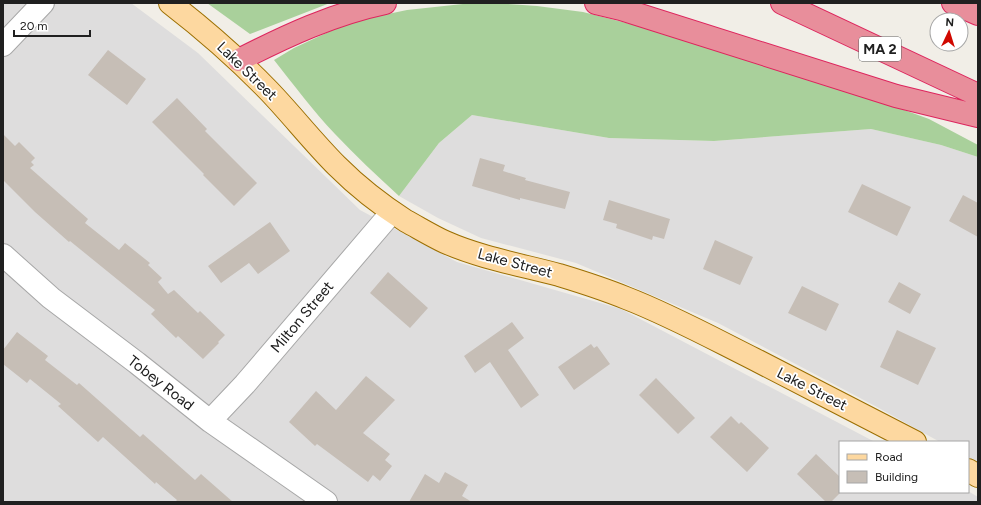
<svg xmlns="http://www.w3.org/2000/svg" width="981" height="505" viewBox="0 0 981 505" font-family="Figtree,sans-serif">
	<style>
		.residential { fill: #dedddd }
		.forest { fill: #a9d09b }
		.building { fill: #c6beb6 }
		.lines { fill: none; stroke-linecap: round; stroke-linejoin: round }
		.minor-casing { stroke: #a7a7a7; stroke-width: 24 }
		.major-casing { stroke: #9c6f00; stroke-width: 24 }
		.highway-casing { stroke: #dd255d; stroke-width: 24 }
		.minor { stroke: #fff; stroke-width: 22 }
		.major { stroke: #fdd8a0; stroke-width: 22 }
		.highway { stroke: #e88e9b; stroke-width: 22 }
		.labels { text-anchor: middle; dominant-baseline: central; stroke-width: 3.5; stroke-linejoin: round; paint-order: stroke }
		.shield { fill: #fff; stroke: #636363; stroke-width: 1 }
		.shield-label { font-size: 14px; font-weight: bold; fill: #202020 }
		.street-label { font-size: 15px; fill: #202020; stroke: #fff }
	</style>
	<rect width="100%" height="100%" fill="#f1eee7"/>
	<!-- residential -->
	<path class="residential" d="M3,3H131L198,53L360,210L457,262L621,309L875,442H840V492H968V491L978,497V502H3Z
		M472,115L609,138L714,141L871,129L941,145L978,157V463L968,457V442H940L877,407L718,323L576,263L481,238L438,218L399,196L439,143Z"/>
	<!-- forest -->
	<path class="forest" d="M207,3H330L250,34Z
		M472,3H496L537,6L583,12L658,31L852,91L929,119L978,145V157L941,145L871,129L714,141L609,138L472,115L439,143L399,196C377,176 355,155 335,134C313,111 294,85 274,60L294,48L350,22L407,10Z"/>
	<!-- building -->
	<path class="building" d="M108,50L146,79L127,105L88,75Z
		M177,98L207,129L205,131L257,183L234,206L203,175L204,174L152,122Z
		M3,134L15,146L19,142L35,158L31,162L34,165L30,168L88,219L85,223L119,250L125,243L150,263L148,265L162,278L158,282L168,294L174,290L198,313L200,311L225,335L218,342L219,343L203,359L178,336L176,338L151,314L155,310L70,241L69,242L35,212L3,180Z
		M480,158L505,165L503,171L526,178L525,180L570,192L565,209L520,198V200L472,186Z
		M862,184L911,207L897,236L848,212Z
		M963,195L978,203V237L949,221Z
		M609,200L670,219L664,239L653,236L652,240L616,228L617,224L603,220Z
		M270,222L290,251L258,274L249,263L221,283L208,266Z
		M715,240L753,257L740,285L703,269Z
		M388,272L428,308L410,328L370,293Z
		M899,282L921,294L910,314L888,302Z
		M802,286L839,304L826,331L788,313Z
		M512,322L524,338L508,350L539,395L521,408L490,362L475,373L464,356Z
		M897,330L936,348L918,385L880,367Z
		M17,332L48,356L45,360L77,385L79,383L140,437L143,434L195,480L201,474L233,502H175L177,500L156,482L155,484L103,437L98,442L58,406L61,404L30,379L27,383L3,364V350Z
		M591,344L594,348L597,346L610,364L574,390L558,367Z
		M366,376L395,400L363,433L390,454L385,460L392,466L380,481L373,475L368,482L317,444L315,446L289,422L316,391L336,410Z
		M656,378L695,418L678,434L639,395Z
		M731,416L739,424L741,422L769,448L747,472L710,437Z
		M816,454L840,477V493L831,502H826L797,474Z
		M445,472L468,485L462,496L472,502H409L425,474L439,483Z"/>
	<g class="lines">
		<!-- minor casing -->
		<g class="minor-casing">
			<path id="minor" d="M3,45L43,3
				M3,255L51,298L137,363L210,421L326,502
				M210,421L245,384L392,212"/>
		</g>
		<!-- major casing -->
		<g class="major-casing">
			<path id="major" d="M170,3C205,30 238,59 269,91C292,115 313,142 337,166C358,187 381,205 406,221C419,228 432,236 445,242C481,258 522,265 559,275C582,282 604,289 626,298C670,315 712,338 754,359C808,387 861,414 915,442
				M968,470L978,476"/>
		</g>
		<!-- highway casing -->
		<g class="highway-casing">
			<path id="highway" d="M596,3L621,9L896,96L978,116
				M782,3L978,95
				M953,3L978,14
				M239,60C286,36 333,14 385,3"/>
		</g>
		<!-- minor -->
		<use href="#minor" class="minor"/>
		<!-- major -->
		<use href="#major" class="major"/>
		<!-- highway -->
		<use href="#highway" class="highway"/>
	</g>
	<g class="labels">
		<!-- shield labels -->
		<rect class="shield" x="859" y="37" width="42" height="24" rx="3"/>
		<g class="shield-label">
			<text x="880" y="49">MA 2</text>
		</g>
		<!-- street labels -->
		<g class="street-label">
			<text transform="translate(247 71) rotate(44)">Lake Street</text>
			<text transform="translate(515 263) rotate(15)">Lake Street</text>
			<text transform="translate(302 317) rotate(-50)">Milton Street</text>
			<text transform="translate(161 383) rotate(38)">Tobey Road</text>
			<text transform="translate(812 389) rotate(27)">Lake Street</text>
		</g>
	</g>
	<!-- border -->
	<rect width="981" height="505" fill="none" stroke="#202020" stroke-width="8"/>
	<!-- legend -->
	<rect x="839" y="441" width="130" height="52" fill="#ffffff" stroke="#a6a6a6"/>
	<rect x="847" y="454" width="20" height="6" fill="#fdd8a0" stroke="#a6a6a6"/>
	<text x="875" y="461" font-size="12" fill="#202020">Road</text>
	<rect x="847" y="471" width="20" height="12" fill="#c6beb6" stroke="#a6a6a6"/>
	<text x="875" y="481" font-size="12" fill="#202020">Building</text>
	<!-- north arrow -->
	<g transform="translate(949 32) rotate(4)"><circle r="19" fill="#ffffff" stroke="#a6a6a6"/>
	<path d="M0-3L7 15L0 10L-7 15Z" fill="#d00800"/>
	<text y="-6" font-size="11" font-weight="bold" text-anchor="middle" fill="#202020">N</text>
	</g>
	<!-- scale -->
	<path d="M14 30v6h76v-6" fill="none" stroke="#202020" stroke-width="2"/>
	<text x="20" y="30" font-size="12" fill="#202020" stroke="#ffffff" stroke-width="3" paint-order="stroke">20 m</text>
</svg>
